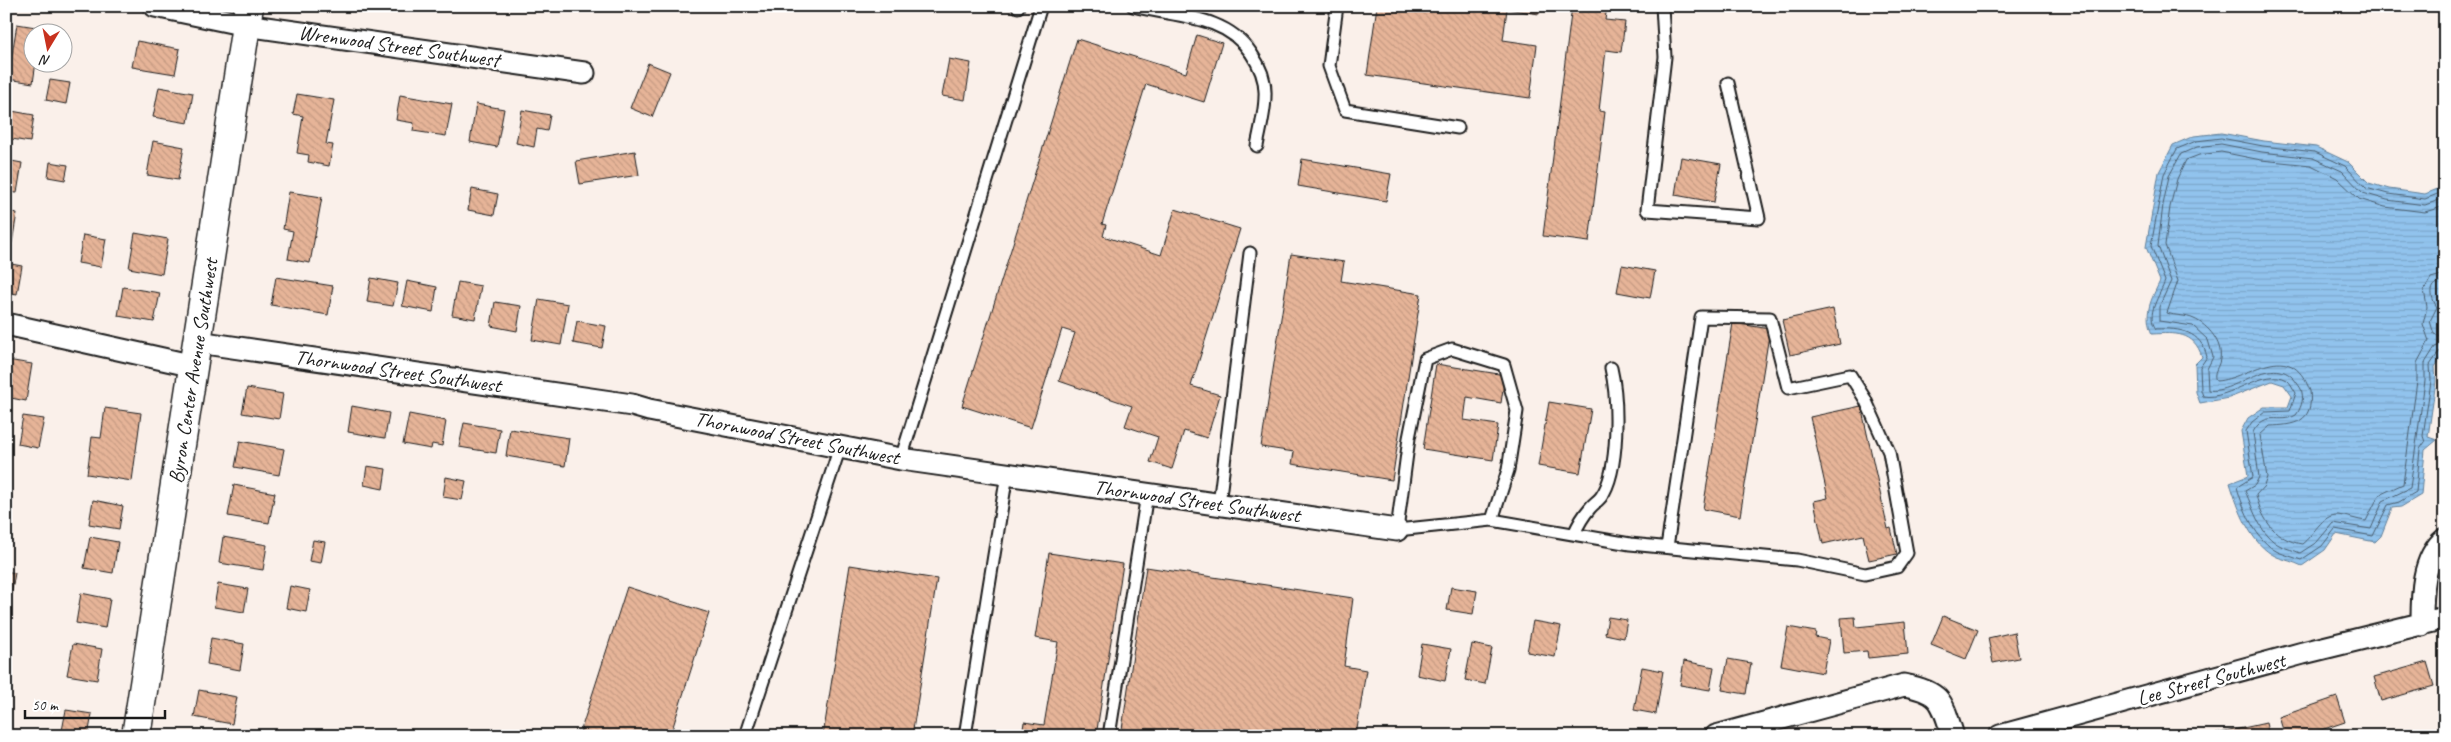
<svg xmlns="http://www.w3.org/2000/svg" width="2451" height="742" viewBox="0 0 2451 742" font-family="Caveat,sans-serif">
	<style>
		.water { fill: url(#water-rules); stroke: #628099 }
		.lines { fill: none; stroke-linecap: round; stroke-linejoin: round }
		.shore { stroke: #4b5f70; stroke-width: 1 }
		.building { fill: url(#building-back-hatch); stroke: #1c1c1c }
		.service-casing { stroke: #1c1c1c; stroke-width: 15 }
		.minor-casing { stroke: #1c1c1c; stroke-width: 25 }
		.secondary-casing { stroke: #1c1c1c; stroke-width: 31 }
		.service { stroke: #fff; stroke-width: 11 }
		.minor { stroke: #fff; stroke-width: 21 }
		.secondary { stroke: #fff; stroke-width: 28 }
		.labels { text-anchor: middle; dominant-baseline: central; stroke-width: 5; stroke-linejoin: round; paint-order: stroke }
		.street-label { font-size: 21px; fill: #1c1c1c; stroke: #fff }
	</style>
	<defs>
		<pattern id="water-rules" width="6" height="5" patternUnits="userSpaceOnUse" patternTransform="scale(1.25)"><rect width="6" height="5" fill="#91c3ed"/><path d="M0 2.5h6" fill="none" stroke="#7ca7cb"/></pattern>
		<pattern id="building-back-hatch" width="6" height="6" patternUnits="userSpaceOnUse" patternTransform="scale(1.25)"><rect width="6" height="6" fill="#e6b498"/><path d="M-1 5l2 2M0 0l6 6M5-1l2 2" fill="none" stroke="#c59a82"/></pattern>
	</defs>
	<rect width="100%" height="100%" fill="#faf0ea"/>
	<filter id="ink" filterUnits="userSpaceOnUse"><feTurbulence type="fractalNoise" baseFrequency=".02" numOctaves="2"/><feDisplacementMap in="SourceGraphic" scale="10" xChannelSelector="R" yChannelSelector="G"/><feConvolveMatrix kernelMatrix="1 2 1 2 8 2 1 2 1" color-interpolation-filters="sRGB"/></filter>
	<g filter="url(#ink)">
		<!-- water -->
		<path class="water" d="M2221,133L2264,141L2316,147L2348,162L2369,183L2389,189L2425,194L2445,186V234L2442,239L2445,240V285L2442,294L2445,301V313L2441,321L2445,334L2444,353L2435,367L2436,381L2428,437L2437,440L2425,450L2421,495L2401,507L2392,508L2381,536L2375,542L2336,534L2325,550L2302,566C2294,562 2285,560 2277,557C2250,545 2238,508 2230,483L2248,476L2241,431L2248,418L2264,407H2288L2292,396L2284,385L2272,381L2229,398L2200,403L2196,392L2195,364L2202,357C2194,331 2175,333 2152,334C2143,314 2151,300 2160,281L2146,247L2159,172L2173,145L2194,136Z"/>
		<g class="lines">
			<!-- shore -->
			<path class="shore" d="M2445,191L2425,199L2388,194L2366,188L2345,166L2315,152L2263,146L2221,138L2196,141L2177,149L2164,174L2151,246L2165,281C2160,296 2145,314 2156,329C2180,328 2201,331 2207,357L2200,367L2201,390L2203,396C2229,401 2265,366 2287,380C2291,383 2293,389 2296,393L2290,411L2265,412L2252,422L2246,431L2253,477L2237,487C2243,509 2256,541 2278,552C2285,555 2293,557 2301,560L2322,546L2335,529L2373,536L2388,505L2399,502L2416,492L2420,449L2425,442L2423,436L2431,381L2430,365L2439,352L2445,350
				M2445,198L2425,205L2387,200L2363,193L2342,171L2313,158L2262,152L2221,144L2197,147L2181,154L2169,176L2163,205L2158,246L2171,281L2159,307V321L2193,326L2208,340L2213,357L2207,369L2208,390C2236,395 2274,349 2297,383C2299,386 2302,389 2302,393C2304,400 2300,410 2296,415C2279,425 2266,409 2253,432L2259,477L2255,485L2245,491C2254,510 2260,536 2281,546C2287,549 2294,550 2300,553L2317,542L2333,523L2371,529L2383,501L2410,488L2425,381V363L2435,347L2445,343
				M2445,206L2425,212L2385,207L2359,199L2337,178L2311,165L2261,160L2221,152L2199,155L2186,160L2177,179L2170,207L2165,245L2178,281L2167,313C2175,316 2186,315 2194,319C2208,325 2223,343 2220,359C2219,368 2212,372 2216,381C2249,379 2290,336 2310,391C2314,423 2294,425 2270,426L2260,435L2267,477L2264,486L2256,495C2262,520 2276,540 2302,544C2313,536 2322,514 2338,515C2347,516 2357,520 2366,521L2379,495L2403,484L2417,381V363L2429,341L2423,324L2427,307L2424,290L2431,278L2445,274
				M2445,281C2428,282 2430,297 2437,307L2430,321L2434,334L2445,338"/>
		</g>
		<!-- building -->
		<path class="building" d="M523,6H555L554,11Z
			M1377,6H1540L1539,14L1507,9L1503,40L1537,45L1530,98L1367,75Z
			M1572,6H1607L1605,20L1625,22L1621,52L1606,50L1599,111L1605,112L1589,242L1543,236Z
			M17,24L42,28L41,32H32V62H36L33,83L8,79Z
			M1197,35L1222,43L1204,102L1146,84L1102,224L1106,225L1103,236L1161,255L1175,209L1240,229L1191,386L1220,395L1207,438L1184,431L1172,469L1150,462L1158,437L1125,426L1132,406L1059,381L1075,333L1062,329L1031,428L962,406L1077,39L1186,73Z
			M137,41L180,49L175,74L132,67Z
			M949,59L971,63L965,100L942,96Z
			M648,63L670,72L652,117L630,108Z
			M50,80L70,83L66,104L46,100Z
			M159,87L193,93L188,123L153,117Z
			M297,94L334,100L326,144L333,145L329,166L308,162L309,155L297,153L303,116L293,114Z
			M400,95L452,104L446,136L413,131L414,123L396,120Z
			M476,104L504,109L497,147L470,142Z
			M6,110L34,115L30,142L6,138Z
			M522,110L550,115L547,131L537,129L534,147L516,143Z
			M153,141L184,147L178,180L147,175Z
			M635,151L639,175L580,184L576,161Z
			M1681,157L1721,164L1714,202L1675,195Z
			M1302,159L1391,174L1386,201L1298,186Z
			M6,160L22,163L17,193L6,192Z
			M50,162L68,165L65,180L48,177Z
			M472,189L498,194L494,215L468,210Z
			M289,192L322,197L310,263L288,259L293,231L283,229Z
			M6,211L17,213L12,243L6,242Z
			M135,233L168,239L162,274L129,268Z
			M83,235L106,239L101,267L78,263Z
			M1291,254L1344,262L1341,281L1421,294L1392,480L1292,464L1294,452L1261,447Z
			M6,263L22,266L17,294L6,292Z
			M1622,265L1655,271L1650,298L1617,292Z
			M276,277L333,286L328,315L271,305Z
			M371,278L398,283L393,306L367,302Z
			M407,281L437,287L433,312L402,306Z
			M458,282L481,286L475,319L452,315Z
			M123,287L160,293L154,322L118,316Z
			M539,299L568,304L561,345L532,340Z
			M495,302L521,306L517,331L491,326Z
			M1833,309L1840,344L1790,355L1782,320Z
			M577,321L606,326L602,348L573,343Z
			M1733,323L1770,329L1740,516L1703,509Z
			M7,360L32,364L26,401L6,397Z
			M1436,364L1505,375L1501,403L1467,397L1464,420L1498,425L1493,460L1423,449Z
			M247,388L283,394L279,419L242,413Z
			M1549,402L1591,409L1580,473L1538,466Z
			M352,406L389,413L385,438L348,432Z
			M1861,406L1888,529L1891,528L1897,554L1869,560L1863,535L1823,544L1814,501L1828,498L1810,417Z
			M105,408L141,413L132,481L87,474L92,437L101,438Z
			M409,414L446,421L442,446L432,444L431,449L403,444Z
			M23,416L44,419L38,448L18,444Z
			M464,423L500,429L496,453L459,447Z
			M510,429L569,438L565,466L506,456Z
			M240,441L284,449L279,475L235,467Z
			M367,466L386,469L383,489L364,485Z
			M446,477L466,481L462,500L443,497Z
			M234,485L275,493L269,523L228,516Z
			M93,500L123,506L119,529L89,524Z
			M90,537L118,542L113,573L84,568Z
			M223,537L267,545L263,570L219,563Z
			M313,540L325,542L321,563L309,561Z
			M1049,553L1123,564L1096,736H1022L1024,722L1044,725L1058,642L1035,638Z
			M850,565L937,579L912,736H823Z
			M1146,567L1353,598L1344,666L1366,670L1356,736H1121Z
			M6,571L15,573L11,595L6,594Z
			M218,584L248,589L244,612L214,607Z
			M290,586L310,590L306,612L286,608Z
			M627,587L709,613L670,736H579Z
			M1451,587L1477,591L1473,614L1447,610Z
			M81,593L110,599L105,628L76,623Z
			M1943,616L1978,630L1966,659L1931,645Z
			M1608,617L1627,620L1624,638L1605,634Z
			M1855,617L1856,627L1905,622L1908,654L1868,658L1867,651L1844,653L1841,618Z
			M1533,621L1561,626L1555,657L1527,652Z
			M1788,627L1816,632L1815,637L1829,640L1823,673L1781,665Z
			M2014,632L2019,658L1993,663L1988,638Z
			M211,638L244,644L240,670L207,664Z
			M73,644L102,649L97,680L67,675Z
			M1422,644L1451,649L1445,681L1417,675Z
			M1472,644L1492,648L1485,684L1465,680Z
			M1728,659L1751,663L1746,694L1722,690Z
			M1684,661L1714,667L1710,690L1680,685Z
			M2427,662L2434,686L2381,701L2374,677Z
			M1642,667L1663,671L1656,714L1634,710Z
			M199,690L237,697L232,724L194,717Z
			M2337,697L2345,722L2303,736H2285L2279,717Z
			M66,710L92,714L88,736H61Z
			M2266,723L2269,736H2216V734Z"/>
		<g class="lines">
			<!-- service casing -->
			<g class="service-casing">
				<path id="service" d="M1133,6C1175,17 1225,14 1251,53C1260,66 1266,80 1265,96C1265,112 1260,130 1257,146
					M1337,6L1329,66L1345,110L1458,128
					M1662,6L1665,57L1647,210L1759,218L1728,83
					M1018,7V6
					M901,459L1041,6
					M1219,504L1250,253
					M1492,520L1508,470L1517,411L1504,365L1452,349L1425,359L1409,438L1397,530L1492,520L1630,544L1797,560L1865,574L1897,567L1907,553L1889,452L1865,399L1850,375L1788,388L1770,318L1701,317L1667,547
					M1574,534C1578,525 1583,516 1590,508C1593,504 1598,501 1601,497C1620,471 1618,398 1611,368
					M745,736L840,447
					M965,736L1007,474
					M1109,736L1147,494"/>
			</g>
			<!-- minor casing -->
			<g class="minor-casing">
				<path id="minor" d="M155,6L246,25L584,73
					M6,324L194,366
					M198,342L632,405L649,410L901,459L1397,530
					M2422,625C2422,598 2421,559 2445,539
					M1716,736L1904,685C1942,692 1942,702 1953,736
					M2000,736L2303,653L2445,618"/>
			</g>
			<!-- secondary casing -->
			<g class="secondary-casing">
				<path id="secondary" d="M136,736L249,6"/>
			</g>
			<!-- service -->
			<use href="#service" class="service"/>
			<!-- minor -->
			<use href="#minor" class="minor"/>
			<!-- secondary -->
			<use href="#secondary" class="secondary"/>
		</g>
	</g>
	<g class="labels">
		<!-- street labels -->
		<g class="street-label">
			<text transform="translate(399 46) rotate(8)">Wrenwood Street Southwest</text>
			<text transform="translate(193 371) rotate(-81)">Byron Center Avenue Southwest</text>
			<text transform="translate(398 371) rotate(8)">Thornwood Street Southwest</text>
			<text transform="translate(797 438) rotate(11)">Thornwood Street Southwest</text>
			<text transform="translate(1197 501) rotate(8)">Thornwood Street Southwest</text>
			<text transform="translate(2211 679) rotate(-15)">Lee Street Southwest</text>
		</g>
	</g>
	<!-- margin -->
	<rect width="2451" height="742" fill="none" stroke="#fff" stroke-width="25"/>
	<rect x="12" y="12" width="2426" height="717" fill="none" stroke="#1c1c1c" stroke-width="2" filter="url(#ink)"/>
	<!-- north arrow -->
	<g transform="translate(48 48) rotate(190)"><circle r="24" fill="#ffffff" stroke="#a4a4a4"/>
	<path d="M0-4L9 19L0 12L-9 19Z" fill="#c8321e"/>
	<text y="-8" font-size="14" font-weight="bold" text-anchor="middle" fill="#1c1c1c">N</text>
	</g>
	<!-- scale -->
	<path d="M25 710v8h140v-8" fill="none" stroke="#1c1c1c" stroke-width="2.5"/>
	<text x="32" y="710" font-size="15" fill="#1c1c1c" stroke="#ffffff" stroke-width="4" paint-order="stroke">50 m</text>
</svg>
